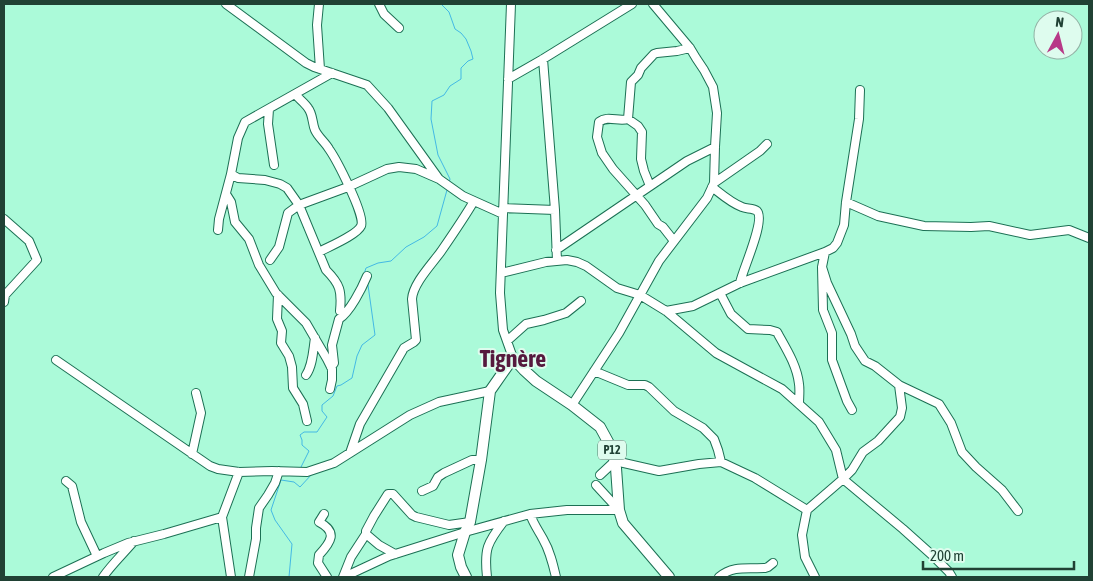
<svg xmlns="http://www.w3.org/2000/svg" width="1093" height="581" viewBox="0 0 1093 581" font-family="'Asap Condensed',sans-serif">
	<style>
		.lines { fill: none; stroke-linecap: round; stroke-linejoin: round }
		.stream { stroke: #43b9e4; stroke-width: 1 }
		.minor-casing { stroke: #1c7054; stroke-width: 10 }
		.major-casing { stroke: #1c7054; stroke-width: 12 }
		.minor { stroke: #fff; stroke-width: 8 }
		.major { stroke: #fff; stroke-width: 10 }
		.labels { text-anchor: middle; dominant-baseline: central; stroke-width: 4; stroke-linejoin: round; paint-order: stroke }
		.shield { fill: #defcee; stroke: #59796c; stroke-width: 1 }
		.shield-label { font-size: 12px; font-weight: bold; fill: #204134 }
		.town-label { font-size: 24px; font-weight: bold; fill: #56193e; stroke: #defcee }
	</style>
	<rect width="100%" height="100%" fill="#abfad9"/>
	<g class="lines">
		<!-- stream -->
		<path class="stream" d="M441,4L449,12L455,29L461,33L466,39L471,51L473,59L468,61L461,68V79L450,86L444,95L432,101L431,119L438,155L450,179L449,183
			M364,274L366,268L378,263L391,261L406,247L424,237L437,226L447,190
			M304,468L301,467L309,451L302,445V440L300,435L304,432H317L327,417L322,411V405L333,396L337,386L341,385L352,378L357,356L362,345L375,335L368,285
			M289,577L292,544L275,520L271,510L281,480L294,482L300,487L312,474"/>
		<!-- minor casing -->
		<g class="minor-casing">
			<path id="minor" d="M226,4L306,63L314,67L367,85L388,108L439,179L463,196L503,214
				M319,4L317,25L320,69
				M379,4L384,14L399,28
				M511,4L500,293L503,330L513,358
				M543,59L555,210L557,261
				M332,73L245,122L238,138L231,174L238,178L265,180L280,184L287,188L299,205L348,187L387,169L399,167L416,169L439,179
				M508,79L543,59L632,4
				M295,94C299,99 305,103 308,108C313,114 312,123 315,130C318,137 325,142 329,149C336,159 366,216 361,226C357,235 328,247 319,252
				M269,109L268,124L274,165
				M628,119L638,126L642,132L641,159L644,171L650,186
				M714,183L760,151L767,144
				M712,187C721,194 731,203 742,207C746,209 753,208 757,211C766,220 742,271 740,283
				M226,194L231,202L235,222L249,239L259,265L276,293L306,323L327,359L332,369V380L330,389
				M846,202L878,216L924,226L971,227L989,226L1030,235L1069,230L1089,238
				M503,208L555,210
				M4,219L29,241L37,260L5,295L4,302
				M218,230L219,219L231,174
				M674,241L663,227L658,224L645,205L613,169L602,153L597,137L599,122C608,115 618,122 628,119L631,82L638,75L641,68L654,54L657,53L677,51L690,48
				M556,250L687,161L715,147
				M825,252L822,267L823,310L832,333V360L847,401L852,410
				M270,260L279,247L288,213L299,205L326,270C340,284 342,291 340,311
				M501,273L546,262L567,260L577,262L586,266L617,288L640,295L666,311L716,353L782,389L819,422L836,450L843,479L903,529L932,555L949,572L952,577
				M720,293L731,314L748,329L770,330L777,332L778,334C787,350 797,366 799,384C800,390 799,398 799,404
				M278,295L277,319L282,331L281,343L289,356L292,367L293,388L303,404L307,421
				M666,311L693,306L740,283L825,252L833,248L837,243L844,225L846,202L859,119L860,90
				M507,341L526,324L544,320L566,313L581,301
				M56,360L210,466L218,469L239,472L272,471L307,472L334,463L410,415L439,402L490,391
				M331,367L334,363L332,345L339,319C350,312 362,288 367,276
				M594,371L628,385H645L649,387L674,411L703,428L714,439L718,450L721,462
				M306,375C313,365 313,350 315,338
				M899,385L939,404L951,423L962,452L976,467L1002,490L1018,511
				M572,405L619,333L659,261L707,198L714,183L715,147L717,113L713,87L704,70L696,58L690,48L653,4
				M350,453L360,424L404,348L414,342L416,340L412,299C413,283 433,263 442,250C453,234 464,218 474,201
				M192,454L201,413L196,393
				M600,475L615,461L659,471L699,464L721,462L755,478L807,510
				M66,481L72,486L81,522L97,556
				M422,491L433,486L438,477L444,473L472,460H481
				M324,514L319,522C338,532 331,542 319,555L318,563L327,577
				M530,514C533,523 538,530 543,539C550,551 553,564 556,577
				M395,554L379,545L366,534V531L374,516L388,494H393L412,515L416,517L449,525L470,522
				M53,577L104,553L128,543L164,534L222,517
				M103,577C112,564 124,553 134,541
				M231,577L222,517L239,472
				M249,577L256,539V528L259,508L268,495L275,483L279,471
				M343,577L351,557L366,534
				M344,577L389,556L465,532L530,514L567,510H619L596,485
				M487,577C484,549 487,543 504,521
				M719,577C733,565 748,569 765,568L768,567L773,563
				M815,577L805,557L802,535L807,510L843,479L852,470L863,452L878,441L900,417L902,408L899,385L875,366L865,361L855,346L851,334L827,283L822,267"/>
		</g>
		<!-- major casing -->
		<g class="major-casing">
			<path id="major" d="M466,577L461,567L458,555L465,532L470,522L481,460L490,391L513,358L524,370L536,381L572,405L600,427L612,449L616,468L619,510L623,523L669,577"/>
		</g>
		<!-- minor -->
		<use href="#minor" class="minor"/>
		<!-- major -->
		<use href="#major" class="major"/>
	</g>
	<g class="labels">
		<!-- shield labels -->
		<rect class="shield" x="598" y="440.5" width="28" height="19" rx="4"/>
		<g class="shield-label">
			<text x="612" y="450">P12</text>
		</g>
		<!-- town labels -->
		<g class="town-label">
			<text x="513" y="358">Tignère</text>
		</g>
	</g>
	<!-- border -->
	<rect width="1093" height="581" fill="none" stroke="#204134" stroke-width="10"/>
	<!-- north arrow -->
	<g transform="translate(1058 35) rotate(7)"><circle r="24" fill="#defcee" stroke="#92b1a4"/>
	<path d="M0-4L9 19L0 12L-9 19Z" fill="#b73987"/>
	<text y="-8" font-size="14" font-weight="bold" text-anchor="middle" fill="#204134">N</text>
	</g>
	<!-- scale -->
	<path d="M923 561v8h151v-8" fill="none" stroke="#204134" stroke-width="2.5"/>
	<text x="930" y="561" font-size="15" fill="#204134" stroke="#defcee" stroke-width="4" paint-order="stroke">200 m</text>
</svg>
